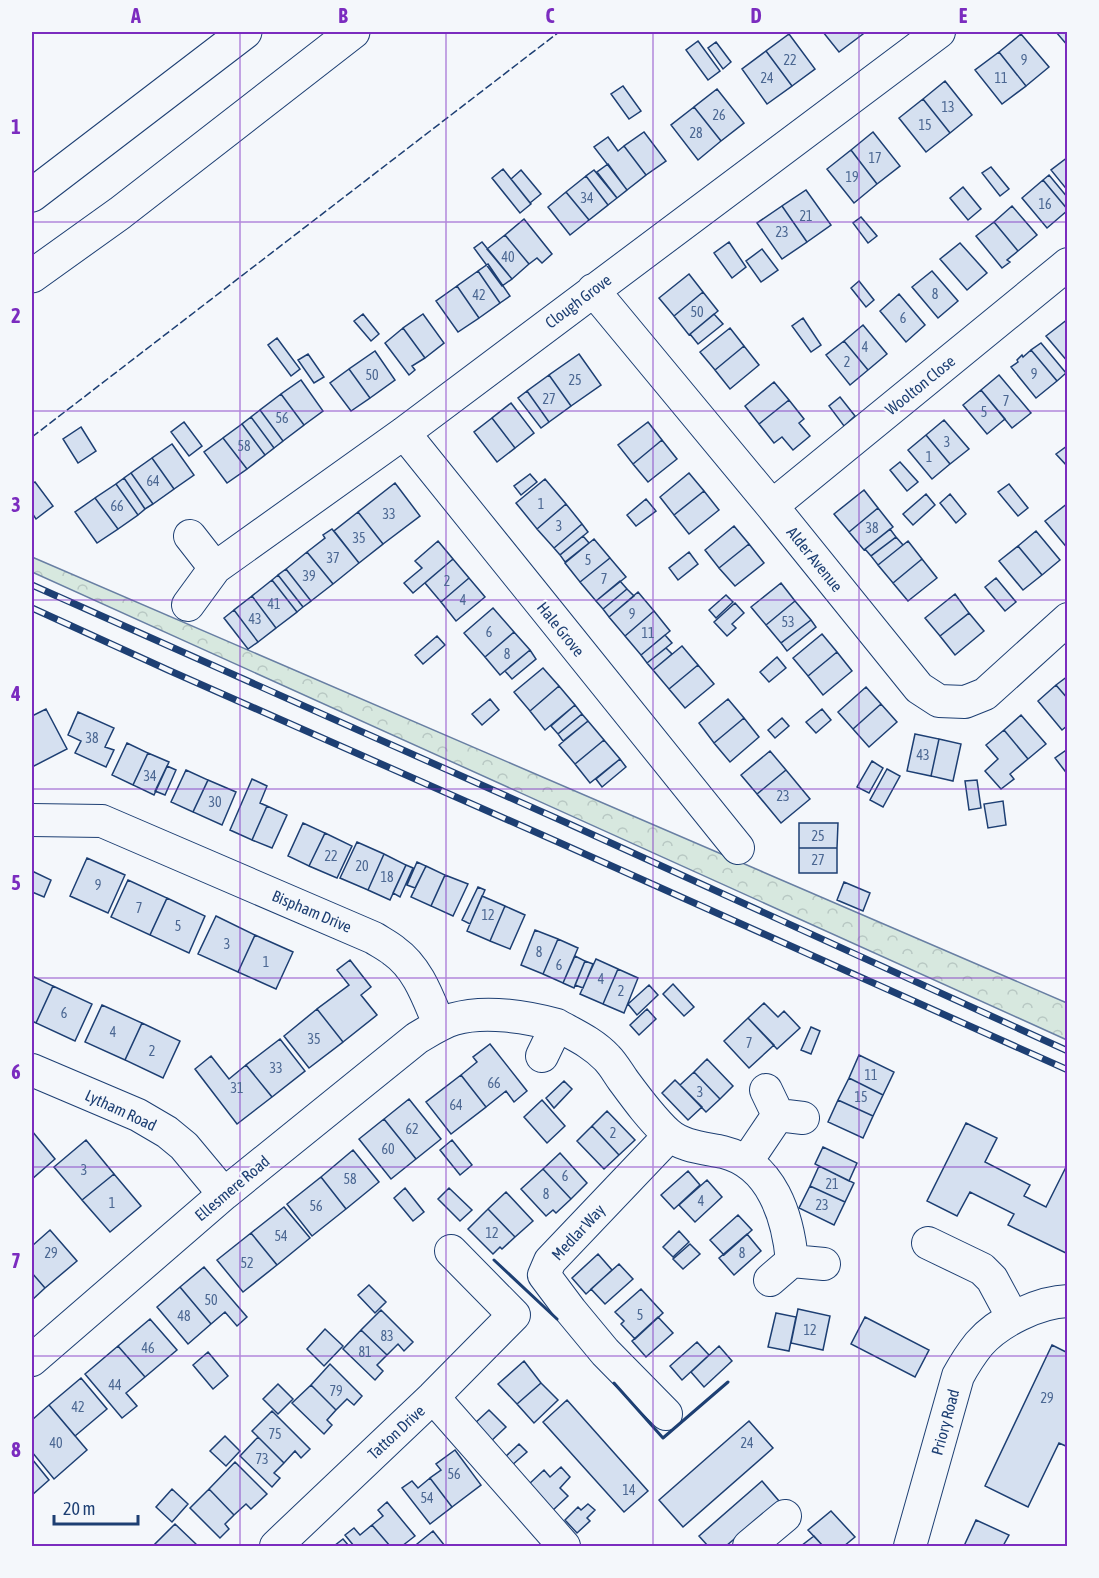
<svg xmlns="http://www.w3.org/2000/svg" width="1099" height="1578" viewBox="0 0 1099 1578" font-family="'Asap Condensed',sans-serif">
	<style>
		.forest { fill: url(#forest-crowns); stroke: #687fa3; stroke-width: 1.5 }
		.building { fill: #d5e0f0; stroke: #1d3f73; stroke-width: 1.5 }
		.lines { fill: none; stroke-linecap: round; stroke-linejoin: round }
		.minor-casing { stroke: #1d3f73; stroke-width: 34 }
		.highway-casing { stroke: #1d3f73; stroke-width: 35 }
		.minor { stroke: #f4f7fb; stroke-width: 32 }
		.highway { stroke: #f4f7fb; stroke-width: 33 }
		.rail-casing { stroke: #1d3f73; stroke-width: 7 }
		.rail { stroke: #f4f7fb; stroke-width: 4.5; stroke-dasharray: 14; stroke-linecap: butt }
		.fence { stroke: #1d3f73; stroke-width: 1.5; stroke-dasharray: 8 3; stroke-linecap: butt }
		.wall { stroke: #1d3f73; stroke-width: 3 }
		.grid { fill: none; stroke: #7b2cbf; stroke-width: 1.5; stroke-opacity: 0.55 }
		.labels { text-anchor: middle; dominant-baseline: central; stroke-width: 4.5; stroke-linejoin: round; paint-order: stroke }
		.number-label { font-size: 14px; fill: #4b6792 }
		.street-label { font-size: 16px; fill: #1d3f73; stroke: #f4f7fb }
		.neatline { fill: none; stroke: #7b2cbf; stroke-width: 2 }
		.grid-label { font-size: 20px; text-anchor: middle; font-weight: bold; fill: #7b2cbf }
	</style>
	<defs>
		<pattern id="forest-crowns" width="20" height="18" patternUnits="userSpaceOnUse" patternTransform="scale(1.5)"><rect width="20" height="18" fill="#d7e8df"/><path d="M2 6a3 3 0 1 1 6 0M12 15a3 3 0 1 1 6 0" fill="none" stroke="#b8c8c3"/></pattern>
	</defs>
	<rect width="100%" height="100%" fill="#f4f7fb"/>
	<!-- forest -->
	<path class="forest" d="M32,557L1067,1003V1040L32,572Z"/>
	<!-- building -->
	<path class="building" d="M823,32H861L863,34L839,52Z
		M1056,32H1068V46Z
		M789,34L815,69L792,86L766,51Z
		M1021,34L1049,67L1026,86L999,52Z
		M698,41L720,71L708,80L686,50Z
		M716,42L731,62L723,69L708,48Z
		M766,51L792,86L767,104L742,69Z
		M999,52L1026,86L1002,104L975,70Z
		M945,81L972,115L950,133L923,99Z
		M623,86L641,111L629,119L611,94Z
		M717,89L744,123L721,141L694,107Z
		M923,99L950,133L926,152L899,118Z
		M694,107L721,141L698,160L671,125Z
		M644,132L666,161L646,175L624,146Z
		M873,132L900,166L877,184L851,150Z
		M608,137L618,151L624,146L646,175L627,190L594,147Z
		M851,150L877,184L854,203L827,169Z
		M1068,157V191L1051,170Z
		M608,164L627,190L617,198L597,172Z
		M991,167L1009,189L1000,196L982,173Z
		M503,169L531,204L520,213L492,178Z
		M521,170L541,194L530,203L511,179Z
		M594,170L617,198L608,205L586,176Z
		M1049,175L1068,198V210L1043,180Z
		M586,176L608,205L589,220L566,192Z
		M1043,180L1068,210L1047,228L1022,198Z
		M963,187L981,209L968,220L950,198Z
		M806,190L831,225L807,242L782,206Z
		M566,192L589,220L570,235L548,207Z
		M782,206L807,242L782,259L757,223Z
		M1012,206L1037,235L1018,251L994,222Z
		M861,217L877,236L868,243L853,223Z
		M524,219L552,254L542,263L537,258L529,264L505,235Z
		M994,222L1018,251L1007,260L1010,262L1002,268L976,236Z
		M505,235L529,264L512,279L487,249Z
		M482,242L512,279L502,286L474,248Z
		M729,242L746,267L732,278L714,253Z
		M960,243L987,273L967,290L940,259Z
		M762,249L778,270L761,282L746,261Z
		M488,264L510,296L500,303L478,271Z
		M478,271L500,303L479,318L457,286Z
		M932,271L958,301L938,318L912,287Z
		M689,274L703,292L674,316L659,298Z
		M859,281L874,300L866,307L851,288Z
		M457,286L479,318L458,332L436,301Z
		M703,292L718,311L689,335L674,316Z
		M899,294L925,325L906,342L880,311Z
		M363,314L379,334L371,341L354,321Z
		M423,314L444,343L425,358L403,328Z
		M714,314L723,324L698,344L690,334Z
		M803,318L821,345L811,352L792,326Z
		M1068,319V362L1046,336Z
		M863,325L887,354L868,370L844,341Z
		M403,328L425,358L412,366L415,370L409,375L385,343Z
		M730,328L744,346L715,370L700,352Z
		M277,338L300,369L291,376L268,345Z
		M844,341L868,370L850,385L826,355Z
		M1041,343L1066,373L1057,381L1031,350Z
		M744,346L759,365L730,389L715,370Z
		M1031,350L1057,381L1036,398L1011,367L1018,362L1017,360L1022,355L1023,357Z
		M375,351L395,380L370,398L349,369Z
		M308,354L324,377L314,383L298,360Z
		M579,354L601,385L571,406L549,375Z
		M349,369L370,398L351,411L330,383Z
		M549,375L571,406L549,422L527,391Z
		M999,375L1031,413L1012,428L981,390Z
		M301,380L323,411L304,425L281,394Z
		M774,382L789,400L759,424L745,406Z
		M981,390L1005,419L987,434L963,405Z
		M527,391L549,422L541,428L518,398Z
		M281,394L304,425L283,441L260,410Z
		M840,397L855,416L844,426L829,406Z
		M789,400L804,419L799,423L810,436L793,450L782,437L774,443L759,424Z
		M511,403L534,433L515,448L492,418Z
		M260,410L283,441L274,448L251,417Z
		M251,417L274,448L265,455L242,424Z
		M492,418L515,448L497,462L474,432Z
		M944,420L969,449L950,464L926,435Z
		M184,422L202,446L189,456L171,432Z
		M648,422L662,440L633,464L618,445Z
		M242,424L265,455L247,469L223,438Z
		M81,427L96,451L78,463L63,439Z
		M926,435L950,464L932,479L908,450Z
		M223,438L247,469L227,483L204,452Z
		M662,440L677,459L648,482L633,464Z
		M172,444L194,475L174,489L152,458Z
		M1067,446L1068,447V467L1056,454Z
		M152,458L174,489L153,504L131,473Z
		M900,462L918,482L907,491L890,470Z
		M131,473L153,504L145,509L124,478Z
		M689,473L704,491L674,515L660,497Z
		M530,474L537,482L521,495L514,486Z
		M124,478L145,509L138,515L116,484Z
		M545,479L566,504L537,529L516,503Z
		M35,482L53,506L36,519L32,513V484Z
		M395,483L420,516L383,544L358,512Z
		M116,484L138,515L118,529L95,498Z
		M1009,484L1028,508L1018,516L998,492Z
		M864,490L878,508L849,532L834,514Z
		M704,491L719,510L689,534L674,515Z
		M926,494L935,505L913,525L903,514Z
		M950,494L966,514L956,523L940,503Z
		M95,498L118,529L97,543L75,512Z
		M646,499L656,511L636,526L627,515Z
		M1068,503V549L1045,521Z
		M566,504L582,524L554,548L537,529Z
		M878,508L893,527L864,550L849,532Z
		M358,512L383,544L359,563L334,531Z
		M582,524L588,532L560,555L554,548Z
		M734,526L749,544L719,568L705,550Z
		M332,529L359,563L333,584L307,552L325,538L323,535Z
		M890,529L896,537L871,556L865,549Z
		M1036,531L1060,560L1042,575L1018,546Z
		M583,536L589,543L565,562L560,555Z
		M896,537L903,545L878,565L871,556Z
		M594,539L610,558L580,582L565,563Z
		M438,541L453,559L413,593L404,583L422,568L415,561Z
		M908,541L922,559L893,583L878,565Z
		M749,544L764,563L735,586L719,568Z
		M1018,546L1042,575L1023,590L999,561Z
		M307,552L333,584L311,601L286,569Z
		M689,552L698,564L678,580L669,568Z
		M610,558L626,577L596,601L580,582Z
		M453,559L469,578L441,602L425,583Z
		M922,559L937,578L908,601L893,583Z
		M286,569L311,601L303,607L278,575Z
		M278,575L303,607L297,612L272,580Z
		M469,578L485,597L456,621L441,602Z
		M996,578L1016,602L1005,611L985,587Z
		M272,580L297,612L276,628L252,596Z
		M620,581L627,589L603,609L596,601Z
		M781,583L795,601L766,625L751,607Z
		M627,589L634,596L609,617L603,609Z
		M638,592L654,611L625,636L609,617Z
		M955,594L969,613L940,636L925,618Z
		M726,595L733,602L716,618L709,610Z
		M252,596L276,628L258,642L234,610Z
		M795,601L811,620L781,643L766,625Z
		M735,603L744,613L732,624L736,628L727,636L714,622Z
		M493,608L514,632L485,657L464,633Z
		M234,610L258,642L248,649L224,618Z
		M654,611L670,631L641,655L625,636Z
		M969,613L984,631L955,655L940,636Z
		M811,620L816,627L787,651L781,643Z
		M514,632L530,650L500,675L485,657Z
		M822,634L837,652L808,676L793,658Z
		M665,635L672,643L647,663L641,655Z
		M437,636L445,645L423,664L415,655Z
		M682,646L698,665L669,689L653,670Z
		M666,648L672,654L653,670L647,663Z
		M530,650L536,659L512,679L505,671Z
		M837,652L852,671L823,695L808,676Z
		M777,657L786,668L769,682L760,672Z
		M698,665L714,684L685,708L669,689Z
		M543,668L559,686L530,711L514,692Z
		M1068,676V699L1056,685Z
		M1056,685L1068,699V725L1062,730L1038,701Z
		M559,686L575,705L545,730L530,711Z
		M866,687L881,704L853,729L838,712Z
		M490,699L499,710L482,725L472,714Z
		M728,699L744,718L714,743L699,723Z
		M881,704L897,722L869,747L853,729Z
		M575,705L582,714L558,734L551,726Z
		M46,709L67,749L32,767V716Z
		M822,709L831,720L816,733L806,722Z
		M78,712L114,728L105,747L114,750L106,767L75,753L81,741L68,735Z
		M582,714L588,721L563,741L558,734Z
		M1021,715L1046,744L1028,759L1004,730Z
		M744,718L759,737L730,762L714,743Z
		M782,718L789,726L775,738L768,730Z
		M588,721L604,740L575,764L559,745Z
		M1004,730L1028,759L1010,774L1014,779L1001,789L985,771L998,759L986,745Z
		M915,734L939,739L931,776L907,771Z
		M939,739L961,744L953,781L931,776Z
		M604,740L620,759L590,783L575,764Z
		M127,743L148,753L133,785L112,775Z
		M770,751L786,770L757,794L741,775Z
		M1065,751L1068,754V775L1055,758Z
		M148,753L169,762L154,795L133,785Z
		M620,759L626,767L602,787L596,779Z
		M872,761L883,768L869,793L857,787Z
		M167,766L176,770L165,795L155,791Z
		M887,769L900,776L883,807L870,800Z
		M186,770L208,780L193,812L171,802Z
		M786,770L810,799L781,823L757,794Z
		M252,779L267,786L260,803L267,806L252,840L230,830Z
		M208,780L236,792L222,825L193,812Z
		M977,780L981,808L969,810L965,781Z
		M1003,801L1006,825L988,828L984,804Z
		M267,806L287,815L272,848L252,840Z
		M303,823L325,833L309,866L288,856Z
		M799,823H838L837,848H799Z
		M325,833L352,846L337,878L309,866Z
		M357,842L384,854L368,890L340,878Z
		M799,848H837V873H799Z
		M384,854L406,865L390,900L368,890Z
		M87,858L125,875L108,913L70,896Z
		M417,862L426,866L415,888L407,885Z
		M406,865L413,868L400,897L393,893Z
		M426,866L445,875L431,906L411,897Z
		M32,871L51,880L44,897L32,892Z
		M445,875L468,884L453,916L431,906Z
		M128,880L167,898L150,935L111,917Z
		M844,882L870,893L863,911L837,900Z
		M478,887L485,890L470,924L462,920Z
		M482,896L505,906L490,941L467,931Z
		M167,898L205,916L189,953L150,935Z
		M505,906L525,915L510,949L490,941Z
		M216,916L255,935L238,972L198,954Z
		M535,930L558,939L543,974L521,965Z
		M255,935L293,952L276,989L238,972Z
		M558,939L578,948L563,983L543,974Z
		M575,956L585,961L574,988L563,983Z
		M596,959L618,969L603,1004L580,994Z
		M350,960L371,987L361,995L377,1015L343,1042L317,1009L349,985L337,970Z
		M585,961L593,964L583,988L575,985Z
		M618,969L638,978L624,1013L603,1004Z
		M32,976L53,986L36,1023L32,1021Z
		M673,984L694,1007L684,1016L663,994Z
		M649,985L658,995L637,1015L628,1004Z
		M53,986L92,1004L75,1041L36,1023Z
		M764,1003L778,1017L784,1011L800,1028L777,1049L748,1018Z
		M102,1005L142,1023L125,1060L85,1042Z
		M317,1009L343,1042L309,1068L284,1036Z
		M647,1009L656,1019L639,1035L630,1025Z
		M748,1018L774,1045L749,1068L724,1041Z
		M142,1023L180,1041L163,1078L125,1060Z
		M811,1027L820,1031L811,1054L801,1050Z
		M280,1039L305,1071L272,1097L246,1065Z
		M490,1044L527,1091L514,1102L506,1091L486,1107L461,1075L477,1062L473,1057Z
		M859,1055L894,1072L883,1095L849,1078Z
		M211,1056L229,1079L246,1065L272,1097L237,1124L195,1069Z
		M707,1059L733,1086L720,1099L694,1072Z
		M694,1072L720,1099L706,1112L680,1085Z
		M461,1075L486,1107L451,1134L426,1102Z
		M849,1078L883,1095L873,1116L838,1100Z
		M675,1080L702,1107L688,1120L662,1093Z
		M564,1081L572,1089L554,1108L546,1098Z
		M409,1099L441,1139L416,1159L384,1119Z
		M542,1100L565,1126L547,1143L524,1117Z
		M838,1100L873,1116L863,1138L828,1122Z
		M607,1111L635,1140L619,1155L592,1126Z
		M384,1119L416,1159L391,1179L359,1139Z
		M966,1123L997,1138L985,1162L1030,1185L1024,1196L1046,1207L1068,1163V1254L1008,1225L1014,1214L970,1192L957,1216L927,1201Z
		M592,1126L619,1155L604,1169L577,1141Z
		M32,1131L55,1159L32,1179Z
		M86,1140L114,1174L82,1200L54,1167Z
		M452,1140L472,1165L460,1175L440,1150Z
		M823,1147L857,1163L849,1181L815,1164Z
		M353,1150L379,1182L346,1209L321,1177Z
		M560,1153L587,1183L571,1199L543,1169Z
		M819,1166L854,1183L845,1202L810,1186Z
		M543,1169L571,1199L556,1213L553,1210L546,1216L521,1189Z
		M688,1171L700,1185L674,1209L661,1195Z
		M114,1174L141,1206L110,1232L82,1200Z
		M321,1177L346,1209L312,1236L287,1204Z
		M707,1180L722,1197L695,1222L679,1205Z
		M810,1186L845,1202L834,1225L799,1208Z
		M405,1188L424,1212L413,1221L394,1198Z
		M449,1188L472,1210L460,1221L438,1199Z
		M506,1192L533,1221L515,1237L488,1209Z
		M284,1207L310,1238L277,1265L251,1233Z
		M488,1209L515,1237L502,1249L500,1247L493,1254L468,1229Z
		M738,1215L752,1230L724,1255L710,1240Z
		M50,1230L77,1261L45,1288L32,1273V1246Z
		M679,1231L689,1242L673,1257L663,1247Z
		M251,1233L277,1265L243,1292L217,1260Z
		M747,1234L761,1251L734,1275L719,1258Z
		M690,1244L700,1254L683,1269L673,1259Z
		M598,1254L612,1270L586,1294L572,1278Z
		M619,1264L633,1279L605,1304L591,1289Z
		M204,1267L247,1317L237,1326L225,1312L211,1324L180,1287Z
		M32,1273L45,1288L32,1300Z
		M369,1285L386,1302L375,1313L358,1295Z
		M180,1287L211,1324L188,1344L157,1307Z
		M641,1289L663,1313L635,1339L621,1324L624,1321L615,1312Z
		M798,1309L830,1316L823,1350L791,1343Z
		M381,1310L413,1342L404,1351L398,1344L387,1355L361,1330Z
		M776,1313L796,1317L789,1351L768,1347Z
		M658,1317L673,1333L646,1357L632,1341Z
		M865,1317L929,1350L915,1377L851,1344Z
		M150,1319L177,1350L145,1377L118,1346Z
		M325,1329L343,1346L324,1366L307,1349Z
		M361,1330L387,1355L377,1365L383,1371L375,1380L343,1349Z
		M697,1342L709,1355L682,1380L670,1366Z
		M1052,1345L1068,1353V1447L1059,1443L1028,1507L985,1486Z
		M118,1346L145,1377L126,1393L137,1406L122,1418L85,1374Z
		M719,1346L732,1361L704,1387L691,1372Z
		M208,1352L228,1376L213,1389L193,1365Z
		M524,1361L541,1383L517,1404L498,1384Z
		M330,1364L362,1396L354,1405L347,1399L336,1410L311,1385Z
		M81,1378L107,1409L75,1436L49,1405Z
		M541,1383L558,1400L534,1423L517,1404Z
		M278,1384L293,1399L278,1414L263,1399Z
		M311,1385L336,1410L327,1420L332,1425L324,1434L292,1403Z
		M567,1400L648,1491L624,1512L543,1422Z
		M49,1405L87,1450L54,1479L32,1452V1420Z
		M489,1410L506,1427L490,1442L473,1425Z
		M272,1411L310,1449L301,1458L295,1451L284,1463L252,1431Z
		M749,1421L773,1448L683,1527L659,1500Z
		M225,1436L240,1451L226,1466L210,1451Z
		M258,1437L284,1463L274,1473L280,1478L272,1487L240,1456Z
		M519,1444L527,1452L511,1466L504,1458Z
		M455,1450L481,1485L452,1507L430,1478L441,1470L436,1464Z
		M32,1459L49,1480L32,1495Z
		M235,1462L267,1494L251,1509L246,1504L234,1515L209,1489Z
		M561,1467L570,1477L560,1488L568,1496L552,1511L528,1485L544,1470L550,1477Z
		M430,1478L452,1507L430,1524L402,1488L412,1481L418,1488Z
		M762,1481L779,1501L726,1546H708L699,1536Z
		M172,1489L188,1504L172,1522L156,1507Z
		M209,1489L234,1515L225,1524L229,1529L220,1538L190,1508Z
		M387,1502L415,1536L402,1546H390L372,1525L383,1516L378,1510Z
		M588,1504L595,1510L587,1518L590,1521L577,1533L565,1520L578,1507L581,1510Z
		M831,1511L855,1537L844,1546H823L808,1530Z
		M976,1520L1009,1535L1003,1546H964Z
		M175,1524L198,1546H158L155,1544Z
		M372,1525L390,1546H354L345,1535L354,1528L360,1535Z
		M433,1531L445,1546H419L417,1544Z
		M814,1536L823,1546H801Z
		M343,1539L349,1546H334Z"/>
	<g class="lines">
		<!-- minor casing -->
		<g class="minor-casing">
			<path id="minor" d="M593,290L772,506L919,688L939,701L965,702L985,694L1068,619
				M404,433L738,848
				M772,506L1068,264
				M190,536L215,568
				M188,605L215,568L404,433L939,32
				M32,820L102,821L374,938C380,942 388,946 394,951C418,968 428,998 439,1024
				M557,1025C575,1035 593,1043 607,1058C613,1064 618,1073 623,1080C637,1099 650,1117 667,1133C682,1147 705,1148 723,1152C772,1164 788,1217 792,1261
				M32,1070L138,1115L167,1132L184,1146L224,1194
				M766,1090L778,1115L803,1118
				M747,1161L778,1115
				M928,1243L982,1269L992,1279L1013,1318
				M770,1280L792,1261L824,1264
				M32,1360L224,1194L417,1038C429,1031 441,1023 454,1019C485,1010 527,1017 557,1025L542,1056
				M433,1397L564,1546
				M666,1414L605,1352L571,1311L544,1275L550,1261L669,1136
				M276,1546L433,1397L514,1315L451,1251
				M749,1546L785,1516
				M910,1546L958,1376C964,1365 971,1354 979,1344C998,1322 1038,1302 1068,1301"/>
		</g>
		<!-- highway casing -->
		<g class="highway-casing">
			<path id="highway" d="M32,195L245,32
				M32,276L120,213L353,32"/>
		</g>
		<!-- minor -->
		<use href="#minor" class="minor"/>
		<!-- highway -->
		<use href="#highway" class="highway"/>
		<!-- rail casing -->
		<g class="rail-casing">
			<path id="rail" d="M32,585L567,823L1068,1051
				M32,608L168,670L558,842L1068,1070"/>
		</g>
		<!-- rail -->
		<use href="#rail" class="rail"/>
		<!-- fence -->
		<path class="fence" d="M32,437L559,32"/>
		<!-- wall -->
		<path class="wall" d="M494,1260L557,1319
			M614,1383L663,1438L728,1382"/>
	</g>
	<!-- grid -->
	<path class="grid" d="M240,32V1546M446,32V1546M653,32V1546M859,32V1546M32,222H1068M32,411H1068M32,600H1068M32,789H1068M32,978H1068M32,1167H1068M32,1356H1068"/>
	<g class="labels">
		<!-- number labels -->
		<g class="number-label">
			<text x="790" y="60">22</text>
			<text x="1024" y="60">9</text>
			<text x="767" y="78">24</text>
			<text x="1001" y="78">11</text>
			<text x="948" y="107">13</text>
			<text x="719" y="115">26</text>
			<text x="925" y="125">15</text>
			<text x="696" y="133">28</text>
			<text x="875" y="158">17</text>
			<text x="852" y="177">19</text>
			<text x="587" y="198">34</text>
			<text x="1045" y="204">16</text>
			<text x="806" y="216">21</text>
			<text x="782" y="232">23</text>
			<text x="508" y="257">40</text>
			<text x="935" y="294">8</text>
			<text x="479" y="295">42</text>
			<text x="697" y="312">50</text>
			<text x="903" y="318">6</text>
			<text x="865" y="347">4</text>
			<text x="847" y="362">2</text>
			<text x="1034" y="374">9</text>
			<text x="372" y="375">50</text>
			<text x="575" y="380">25</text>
			<text x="549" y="399">27</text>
			<text x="1006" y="401">7</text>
			<text x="984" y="412">5</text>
			<text x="282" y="418">56</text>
			<text x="947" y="442">3</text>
			<text x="244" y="446">58</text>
			<text x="929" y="457">1</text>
			<text x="153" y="481">64</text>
			<text x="541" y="504">1</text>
			<text x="117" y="506">66</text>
			<text x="389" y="514">33</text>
			<text x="559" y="526">3</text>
			<text x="872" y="528">38</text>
			<text x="359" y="538">35</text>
			<text x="333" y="558">37</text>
			<text x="588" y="560">5</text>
			<text x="309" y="576">39</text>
			<text x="604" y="579">7</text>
			<text x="447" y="581">2</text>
			<text x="463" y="600">4</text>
			<text x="274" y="604">41</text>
			<text x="632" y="614">9</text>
			<text x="255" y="619">43</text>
			<text x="788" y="622">53</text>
			<text x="489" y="632">6</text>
			<text x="648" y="633">11</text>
			<text x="507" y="654">8</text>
			<text x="92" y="738">38</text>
			<text x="923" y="755">43</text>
			<text x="150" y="776">34</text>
			<text x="783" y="796">23</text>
			<text x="215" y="802">30</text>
			<text x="818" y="836">25</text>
			<text x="331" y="856">22</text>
			<text x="818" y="860">27</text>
			<text x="362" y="866">20</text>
			<text x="387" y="877">18</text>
			<text x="98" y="885">9</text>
			<text x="139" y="908">7</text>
			<text x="488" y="915">12</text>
			<text x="178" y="926">5</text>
			<text x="227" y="944">3</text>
			<text x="539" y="952">8</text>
			<text x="266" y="962">1</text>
			<text x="559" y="965">6</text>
			<text x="601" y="979">4</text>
			<text x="621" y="991">2</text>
			<text x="64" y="1013">6</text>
			<text x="113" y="1032">4</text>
			<text x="314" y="1039">35</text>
			<text x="749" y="1043">7</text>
			<text x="152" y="1051">2</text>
			<text x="276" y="1068">33</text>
			<text x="871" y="1075">11</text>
			<text x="494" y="1083">66</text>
			<text x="237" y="1088">31</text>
			<text x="700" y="1092">3</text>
			<text x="861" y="1097">15</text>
			<text x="456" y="1105">64</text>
			<text x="412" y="1129">62</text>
			<text x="613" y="1133">2</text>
			<text x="388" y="1149">60</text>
			<text x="84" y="1170">3</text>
			<text x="565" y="1176">6</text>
			<text x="350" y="1179">58</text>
			<text x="832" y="1184">21</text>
			<text x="546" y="1194">8</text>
			<text x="701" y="1201">4</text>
			<text x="112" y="1203">1</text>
			<text x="822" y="1205">23</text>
			<text x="316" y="1206">56</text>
			<text x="492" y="1233">12</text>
			<text x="281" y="1236">54</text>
			<text x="51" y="1253">29</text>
			<text x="742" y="1253">8</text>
			<text x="247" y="1263">52</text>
			<text x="211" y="1300">50</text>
			<text x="640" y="1315">5</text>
			<text x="184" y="1316">48</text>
			<text x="810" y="1330">12</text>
			<text x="387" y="1336">83</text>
			<text x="148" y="1348">46</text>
			<text x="365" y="1352">81</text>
			<text x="115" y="1385">44</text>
			<text x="336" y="1391">79</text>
			<text x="1047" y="1398">29</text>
			<text x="78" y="1407">42</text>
			<text x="275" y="1434">75</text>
			<text x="56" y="1443">40</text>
			<text x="747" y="1443">24</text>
			<text x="262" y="1459">73</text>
			<text x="454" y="1474">56</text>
			<text x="629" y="1490">14</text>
			<text x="427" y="1498">54</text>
		</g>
		<!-- street labels -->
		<g class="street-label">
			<text transform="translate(578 301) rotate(-37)">Clough Grove</text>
			<text transform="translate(920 385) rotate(-39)">Woolton Close</text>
			<text transform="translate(815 559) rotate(51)">Alder Avenue</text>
			<text transform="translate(561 629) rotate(51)">Hale Grove</text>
			<text transform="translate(312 911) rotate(23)">Bispham Drive</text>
			<text transform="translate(121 1110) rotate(25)">Lytham Road</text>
			<text transform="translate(232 1188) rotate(-40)">Ellesmere Road</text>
			<text transform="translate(578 1232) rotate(-47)">Medlar Way</text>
			<text transform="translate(945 1422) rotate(-75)">Priory Road</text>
			<text transform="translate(396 1432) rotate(-43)">Tatton Drive</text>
		</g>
	</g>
	<!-- border -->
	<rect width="1099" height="1578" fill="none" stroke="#f4f7fb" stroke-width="66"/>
	<!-- scale -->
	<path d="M54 1515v9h84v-9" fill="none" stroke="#1d3f73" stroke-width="3"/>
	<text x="63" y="1515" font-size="18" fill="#1d3f73" stroke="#f4f7fb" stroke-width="4.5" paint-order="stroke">20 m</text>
	<rect x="33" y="33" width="1033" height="1512" class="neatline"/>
	<g class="grid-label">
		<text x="136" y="23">A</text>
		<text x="343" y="23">B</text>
		<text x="550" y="23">C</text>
		<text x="756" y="23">D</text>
		<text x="963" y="23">E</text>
		<text x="16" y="134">1</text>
		<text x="16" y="323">2</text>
		<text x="16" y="512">3</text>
		<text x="16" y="701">4</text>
		<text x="16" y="890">5</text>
		<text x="16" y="1079">6</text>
		<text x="16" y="1268">7</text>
		<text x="16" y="1457">8</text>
	</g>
</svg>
